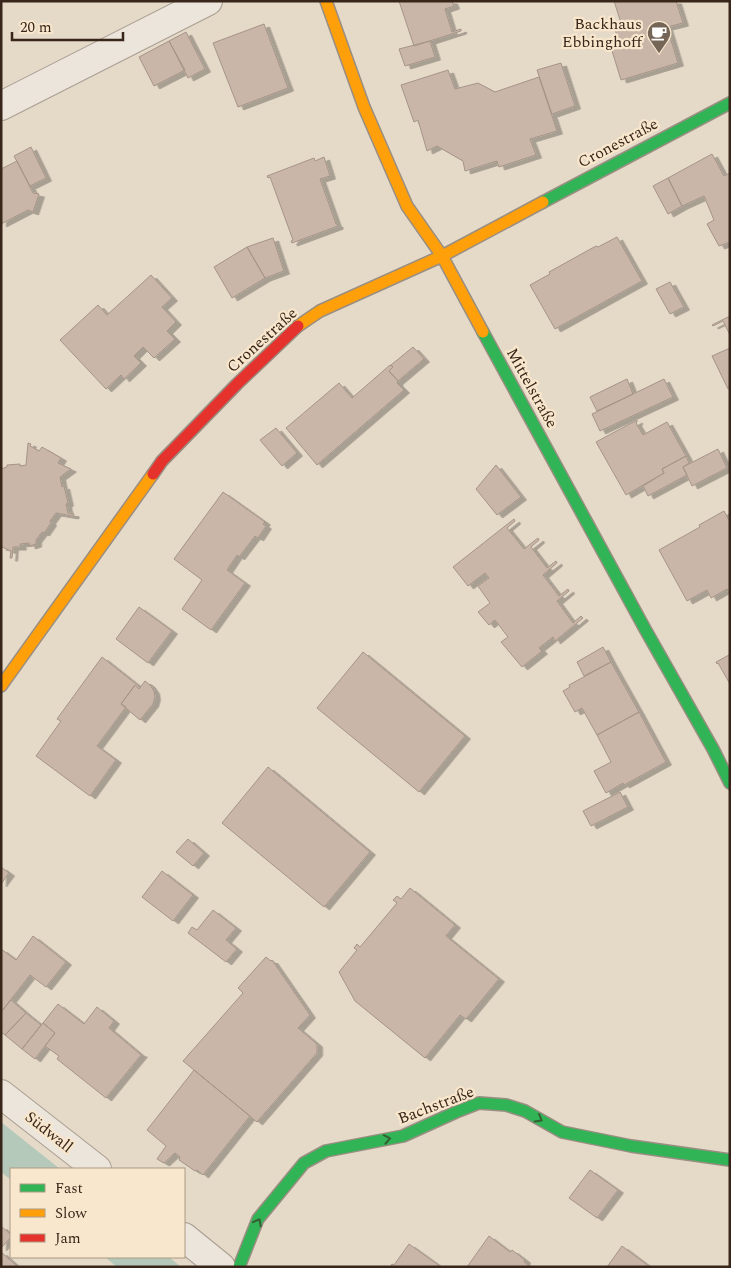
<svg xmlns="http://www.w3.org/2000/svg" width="731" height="1268" viewBox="0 0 731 1268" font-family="Spectral,serif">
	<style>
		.water { fill: #b5c9bb }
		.building { fill: #c9b6a9; stroke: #a59488; filter: url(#shadow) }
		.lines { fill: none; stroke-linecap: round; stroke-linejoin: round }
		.street-casing { stroke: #a99e92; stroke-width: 30 }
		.fast-casing { stroke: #998e82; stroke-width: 14 }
		.slow-casing { stroke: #998e82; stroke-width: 14 }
		.jam-casing { stroke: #998e82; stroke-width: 14 }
		.street { stroke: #ece5db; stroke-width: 28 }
		.fast { stroke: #30b455; stroke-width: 11 }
		.slow { stroke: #ff9f0a; stroke-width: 11 }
		.jam { stroke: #e5322d; stroke-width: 11 }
		.oneway { stroke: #355f32 }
		.labels { text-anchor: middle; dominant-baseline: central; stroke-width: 4.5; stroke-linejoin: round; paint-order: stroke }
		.poi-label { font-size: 16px; fill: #38261a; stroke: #f8e7cc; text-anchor: end }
		.street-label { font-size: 16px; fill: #38261a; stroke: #f8e7cc }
	</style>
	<defs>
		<filter id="shadow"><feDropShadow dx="5.5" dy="3" stdDeviation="0" flood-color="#0004"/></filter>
	</defs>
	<rect width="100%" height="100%" fill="#e5d9c8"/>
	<!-- water -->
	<path class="water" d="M1,1122L60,1169H11V1180L1,1172Z
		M105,1257H169L181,1267H117Z"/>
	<!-- building -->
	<path class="building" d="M399,1H452L454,6L445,9L452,32L461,29V31L414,46Z
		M614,1H676L683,23L667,27L678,63L621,80L609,41L618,39L614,26L621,23Z
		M264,24L288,88L238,107L213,43Z
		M186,32L205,69L188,78L169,41Z
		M169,41L185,70L154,86L139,57Z
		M430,41L435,57L405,66L399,49Z
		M561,63L575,106L552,114L537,70Z
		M448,70L455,89L478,83L495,92L539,77L557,131L530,139L536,155L499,167L497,161L465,171L463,161L437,146L427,151L418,120L414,122L401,85Z
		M31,147L46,178L30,186L14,156Z
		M712,154L724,176L730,173V242L719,246L707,224L714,220L704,196L682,206L668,178Z
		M324,157L330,176L320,179L336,224H337L338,226L292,243L291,241L293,240L270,177L268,178L267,176L314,158L315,161Z
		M17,161L33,193L39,194L33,212L28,210L1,224V169Z
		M668,178L682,206L668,214L653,186Z
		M617,237L642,281L555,329L530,285L550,274L549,272L596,246L598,247Z
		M273,238L284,271L265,278L247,247Z
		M247,247L265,278L232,298L214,267Z
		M151,275L172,298L162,307L176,322L167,331L175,339L154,358L143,347L134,356L141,363L124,379L121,375L106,389L60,340L98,305L107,315Z
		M670,282L684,307L670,314L656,289Z
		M730,316V335L723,321L713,326L712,325Z
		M413,347L424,359L398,381L389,371L393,367L391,365Z
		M730,348V388L728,389L712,356Z
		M390,365L393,367L389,371L398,381L397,383L404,390L317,465L286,428L339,383L352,398Z
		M627,379L633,394L597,411L590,397Z
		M664,379L673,397L600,431L592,414Z
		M637,420V422L636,423L643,435L667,422L686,456L662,469L664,473L626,495L596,442Z
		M276,428L297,453L282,466L260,440Z
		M28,443L31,444L30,446L39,451L42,447L61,458L58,463L71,469L60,477L62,487L64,486L68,503L66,504L68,513L74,514L73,516L56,513L50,521L51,523L44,533L42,532L36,540V544L30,546L29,543L20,544L21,547H13L12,558H10L11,551L2,547L1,548V469L7,467V465L20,464V466L26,465Z
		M718,449L727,468L692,486L683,467Z
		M686,456L689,463L683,467L687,475L648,496L643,486L664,473L662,469Z
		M496,465L521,497L497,515L476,489Z
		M223,492L265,522L263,524L266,526L258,538L255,536L239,557L237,555L227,570L245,583L211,630L182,609L202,580L174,559Z
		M724,511L730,522V595L727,589L711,598L707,590L687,601L659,550L700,527L699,525Z
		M514,519L515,521L507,528L524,549L538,538L539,540L531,547L547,568L556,561L557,563L543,575L559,596L568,589L569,591L557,601L573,623L581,616L583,618L555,641L553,637L539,648L542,651L522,667L501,642L508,637L495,620L489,625L478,612L490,603L478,586L489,578L485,573L468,586L453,567Z
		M139,607L172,631L148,663L116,639Z
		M603,647L611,662L584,676L577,662Z
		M363,652L465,736L419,792L317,708Z
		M729,655H730V684L718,663L717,664L716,662Z
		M102,657L140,687L139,689L135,685L121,704L126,707L97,746L116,760L90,796L36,756L61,721L57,719Z
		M611,662L639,712L597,735L582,708L575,712L563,691L570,687L569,685Z
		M145,681L150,685L154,691L155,697L153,704L140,720L121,704L135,685L139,689Z
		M639,712L666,762L624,785L623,783L606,793L594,771L611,762L597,735Z
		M268,767L370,852L324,907L222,823Z
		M620,792L628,807L591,826L583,811Z
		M188,839L204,853L193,866L176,852Z
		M1,867L9,873L1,884Z
		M162,871L193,895L173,921L142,897Z
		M410,888L455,925L446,936L499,979L466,1019L460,1015L425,1058L355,1001L339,972L357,950L354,948L357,944L360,947L397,903L393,900L397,896L401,899Z
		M213,910L236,928L226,940L237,949L226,962L188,933L192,927L197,930Z
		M33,936L66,962L46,987L30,975L1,1012V949L16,960Z
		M266,957L271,961L272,960L310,1015L298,1028L317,1044V1053L257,1122L183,1061L243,993L238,988Z
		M11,1000L26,1013L5,1035L1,1032V1012Z
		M58,1004L84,1024L97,1007L114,1021L109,1028L140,1054H142L106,1098L57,1059L59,1056L45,1046L55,1033L43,1023Z
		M26,1013L41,1025L22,1049L5,1035Z
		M43,1023L55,1033L35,1059L22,1049Z
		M194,1070L250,1116L203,1175L197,1170L195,1171L179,1160L180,1157L175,1153L164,1163L157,1159L166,1146L147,1130Z
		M590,1170L618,1190L597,1218L569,1198Z
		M1,1226L11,1235V1237L1,1248Z
		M489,1236L510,1252L512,1250L525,1260L524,1262L530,1267H467Z
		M409,1244L441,1267H390L392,1264L394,1265Z
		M622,1246L650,1267H607Z
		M1,1252L18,1267H1Z"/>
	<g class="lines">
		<!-- street casing -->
		<g class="street-casing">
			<path id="street" d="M1,106L208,1
				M1,1094L97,1169
				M184,1237L221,1267"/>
		</g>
		<!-- fast casing -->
		<g class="fast-casing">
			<path id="fast" d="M543,202L730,103
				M483,332L645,629L713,749L730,783
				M239,1267L258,1219L304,1163L326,1151L403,1136L456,1112L479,1103L506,1105L525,1111L562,1132L631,1146L730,1160"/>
		</g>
		<!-- slow casing -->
		<g class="slow-casing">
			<path id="slow" d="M326,1L364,107L407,206L442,256L483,332
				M298,326L320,311L442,256L543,202
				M1,686L153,474"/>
		</g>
		<!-- jam casing -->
		<g class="jam-casing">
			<path id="jam" d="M153,474L162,461L237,384L298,326"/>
		</g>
		<!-- street -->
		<use href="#street" class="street"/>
		<!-- fast -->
		<use href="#fast" class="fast"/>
		<!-- slow -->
		<use href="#slow" class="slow"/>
		<!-- jam -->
		<use href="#jam" class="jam"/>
	</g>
	<!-- one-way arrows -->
	<defs><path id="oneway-chevron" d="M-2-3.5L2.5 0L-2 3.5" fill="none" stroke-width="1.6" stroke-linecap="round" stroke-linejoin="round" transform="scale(1.25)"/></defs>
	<g class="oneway">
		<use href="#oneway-chevron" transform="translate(539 1119) rotate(30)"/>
		<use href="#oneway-chevron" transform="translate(387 1139) rotate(-11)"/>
		<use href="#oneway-chevron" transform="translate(258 1222) rotate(-62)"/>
	</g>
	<!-- icons -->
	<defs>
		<g id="cafe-pin" transform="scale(1.25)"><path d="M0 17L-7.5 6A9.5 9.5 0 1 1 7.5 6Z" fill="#756557" stroke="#f8e7cc"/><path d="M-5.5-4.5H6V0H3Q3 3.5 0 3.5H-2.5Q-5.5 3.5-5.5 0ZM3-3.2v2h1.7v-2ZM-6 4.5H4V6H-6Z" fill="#fff"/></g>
	</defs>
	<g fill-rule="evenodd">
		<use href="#cafe-pin" x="659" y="33"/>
	</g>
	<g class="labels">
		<!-- poi labels -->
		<g class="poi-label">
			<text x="642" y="24">Backhaus<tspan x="642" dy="18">Ebbinghoff</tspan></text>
		</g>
		<!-- street labels -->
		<g class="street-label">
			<text transform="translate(618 143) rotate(-28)">Cronestraße</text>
			<text transform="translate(262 340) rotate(-42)">Cronestraße</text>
			<text transform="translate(532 388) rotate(61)">Mittelstraße</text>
			<text transform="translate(436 1105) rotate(-21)">Bachstraße</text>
			<text transform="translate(49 1132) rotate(38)">Südwall</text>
		</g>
	</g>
	<!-- border -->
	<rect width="731" height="1268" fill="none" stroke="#38261a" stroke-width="5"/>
	<!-- legend -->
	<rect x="10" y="1168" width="175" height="90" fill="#f8e7cc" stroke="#ab9a85"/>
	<rect x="20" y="1184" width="25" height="8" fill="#30b455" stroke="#ab9a85"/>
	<text x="55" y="1193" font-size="15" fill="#38261a">Fast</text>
	<rect x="20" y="1209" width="25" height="8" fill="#ff9f0a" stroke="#ab9a85"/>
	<text x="55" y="1218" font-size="15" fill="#38261a">Slow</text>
	<rect x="20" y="1234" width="25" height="8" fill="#e5322d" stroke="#ab9a85"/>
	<text x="55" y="1243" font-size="15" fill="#38261a">Jam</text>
	<!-- scale -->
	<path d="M12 32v8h111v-8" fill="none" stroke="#38261a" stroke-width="2.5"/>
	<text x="20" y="32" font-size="15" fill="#38261a" stroke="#f8e7cc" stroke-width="4" paint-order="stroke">20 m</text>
</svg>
